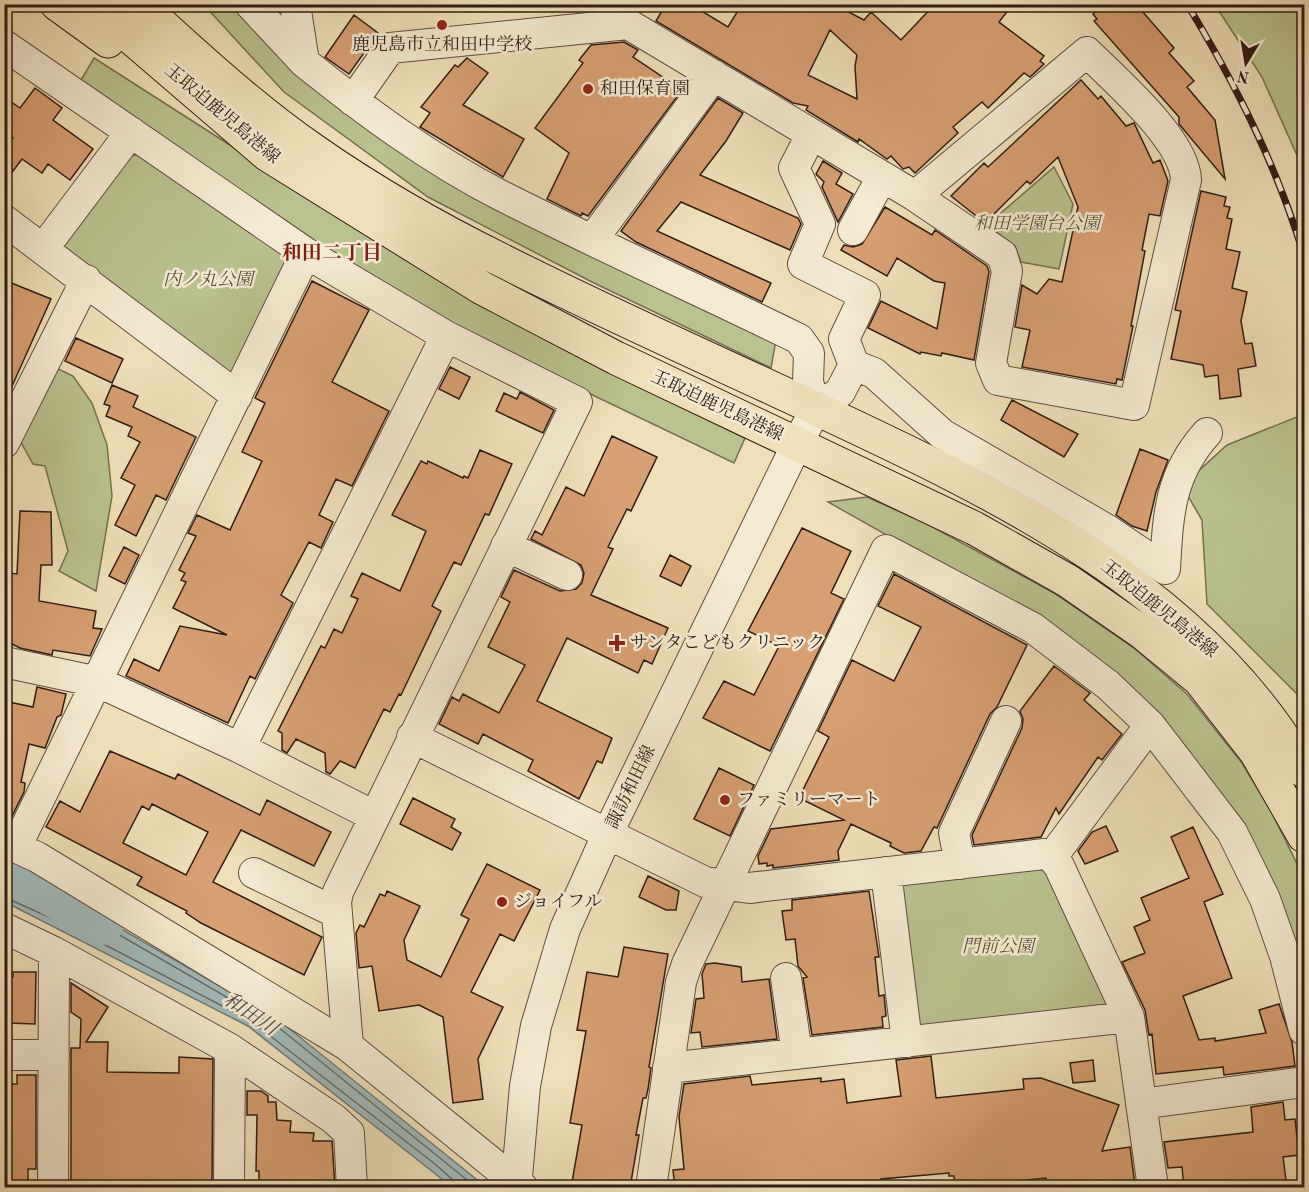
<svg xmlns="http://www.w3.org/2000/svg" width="1309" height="1192" viewBox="0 0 1309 1192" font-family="'Old Standard TT','Noto Serif JP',serif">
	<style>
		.green { fill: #bac28f; stroke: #756f52; stroke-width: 1.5 }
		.water { fill: #a1babb; stroke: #747b78; stroke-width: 1.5 }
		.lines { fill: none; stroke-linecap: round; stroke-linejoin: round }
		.shore { stroke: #686b68; stroke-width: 1.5 }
		.river { stroke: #a1babb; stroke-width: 44 }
		.building { fill: #d69f74; stroke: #301c14; stroke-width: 1.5; fill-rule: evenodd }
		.minor-casing { stroke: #604d3d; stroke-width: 32 }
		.major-casing { stroke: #301c14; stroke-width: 35 }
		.minor { stroke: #f5ebd2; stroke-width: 30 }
		.major { stroke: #f0e0b9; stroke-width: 33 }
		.rail-casing { stroke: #301c14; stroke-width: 7 }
		.rail { stroke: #f5ebd2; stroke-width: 4.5; stroke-dasharray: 14; stroke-linecap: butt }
		.poi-dot { fill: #8f2418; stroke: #f5ebd2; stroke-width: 2 }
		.labels { text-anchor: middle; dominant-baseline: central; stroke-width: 5; stroke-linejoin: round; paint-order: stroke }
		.poi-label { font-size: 18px; fill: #301c14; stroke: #f5ebd2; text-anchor: start }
		.street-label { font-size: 18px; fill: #301c14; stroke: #f5ebd2 }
		.park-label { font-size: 18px; font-style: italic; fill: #594e39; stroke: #f5ebd2 }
		.neighbourhood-label { font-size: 20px; font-weight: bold; fill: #7a1f14; stroke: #f5ebd2 }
		.water-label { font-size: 20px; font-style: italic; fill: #524b46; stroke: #f5ebd2 }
	</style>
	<rect width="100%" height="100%" fill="#f0e0b9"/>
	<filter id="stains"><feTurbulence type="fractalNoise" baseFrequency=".00333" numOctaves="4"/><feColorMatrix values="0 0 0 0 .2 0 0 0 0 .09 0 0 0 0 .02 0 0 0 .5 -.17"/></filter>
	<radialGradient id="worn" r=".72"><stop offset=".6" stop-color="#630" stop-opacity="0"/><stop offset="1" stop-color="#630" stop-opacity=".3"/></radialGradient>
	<!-- green -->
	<path class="green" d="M204,5H238L317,88L776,340L771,368L592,282L428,197L284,92Z
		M1215,5H1304V171L1262,77Z
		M94,58L244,154L609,371L745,438L734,463L476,339L292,228L81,80Z
		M138,154L286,256L290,267L239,373L228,376L65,253L64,243L128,157Z
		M1054,167L1073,204L1059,269L1021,262L1015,246L987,225Z
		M52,366L73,376L92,403L107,445L112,496L96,591L59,571L68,551L45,466L33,464L17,435Z
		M1304,414V701L1207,604L1202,520L1182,486L1227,445Z
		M867,497L925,523L1054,593L1135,649L1187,694L1242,763L1271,811L1304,878V985L1243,828L1038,620L828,502Z
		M1043,867L1110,998L1103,1011L914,1026L897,891L907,883Z"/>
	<!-- water -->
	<path class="water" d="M4,872L94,913L281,1022L486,1187H452L248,1026L5,902Z"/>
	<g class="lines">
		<!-- shore -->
		<path class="shore" d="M4,878L92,919L278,1027L477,1188
			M4,897L69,926L251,1021L435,1164L454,1181L455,1188"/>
		<!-- river -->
		<path class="river" d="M4,870L28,880L102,923"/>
	</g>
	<!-- building -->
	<path class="building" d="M666,4H690L728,27L742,4H833L864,20L871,12L901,40L935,4H1013L999,22L1044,56L1040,61L1044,64L1030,77L1024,73L988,108L982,102L953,127L958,133L915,173L909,167L903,169L891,156L887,159L859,139L858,142L806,110L808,106L793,103L656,21ZM830,30L857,55L855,66L857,99L808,75Z
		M1103,4H1136L1174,48L1169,53L1194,81L1187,87L1215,120L1225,179L1179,124V117L1094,21L1097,19L1093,14Z
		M354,15L378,33L349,74L325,57Z
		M624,42L638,50L633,57L682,90L588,216L582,213L581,216L547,199L569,153L535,128L583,63L579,60L591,45Z
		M467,58L488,73L463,105L524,139L503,177L420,127L430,113L421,107L455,65L458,67Z
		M1081,80L1098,99L1101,96L1126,126L1134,123L1153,163L1160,160L1168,181L1160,216L1149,214L1142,250L1145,251L1131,326H1133L1122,380L1117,379L1116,384L1022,367L1030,330L1015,327L1022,285L1037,294L1049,279L1062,282L1078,207L1058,157L1030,184L1027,181L985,223L951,196L984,163L988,167Z
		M35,88L62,108L53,120L93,149L70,180L48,164L42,173L22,159L4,183V149L13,138L4,132V97L20,108Z
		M718,98L743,113L726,141L700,175L798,218L801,224L790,250L681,202L657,231L771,283L762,302L636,242L621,231Z
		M823,161L842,173L836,184L853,194L838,222L822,187L824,182L816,174Z
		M1201,191L1226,197L1224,206L1230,207L1227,218L1232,219L1226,249L1240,252L1232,288L1247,292L1241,321L1245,344L1252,343L1256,366L1238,369L1241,396L1220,399L1218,375L1205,377L1203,365L1171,359L1181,311L1175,310Z
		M885,207L932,235L935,230L987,266L989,272L974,360L942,353L941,356L921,352L920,354L868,328L881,301L937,329L945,283L934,281L897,258L887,276L841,250L844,245L853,247L862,244Z
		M4,280L51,299L4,404Z
		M312,281L369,310L332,382L389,411L352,486L336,479L319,515L333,522L321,548L309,542L281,595L293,603L255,679L250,676L228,723L126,676L134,659L159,671L180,626L227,635L173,608L186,582L181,580L185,573L179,570L196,536L188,533L197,515L230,530L262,461L242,452L265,403L255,398Z
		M76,338L123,359L112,383L65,361Z
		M450,367L470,377L459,399L439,389Z
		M112,385L138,396L133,407L196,437L166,500L156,495L136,536L115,525L135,485L121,478L140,442L128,436L132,427L106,416L110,406L104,404Z
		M520,392L554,410L543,433L496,411L504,393L517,399Z
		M1012,400L1078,434L1064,457L1001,420Z
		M612,436L657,457L631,511L627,509L608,547L613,549L591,595L668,628L652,664L644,660L638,673L567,638L537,701L612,738L602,763L597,761L579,799L528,771L533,760L483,734L478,744L439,724L452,697L459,701L463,694L499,713L525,665L488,647L510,602L501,597L514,570L560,591L576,589L582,583L584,573L581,565L531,539L535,531L542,535L566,487L584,496Z
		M1140,449L1168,460L1156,492L1147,531L1132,526L1116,515Z
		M480,450L512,464L489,515L485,514L461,565L454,562L432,606L441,611L401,695L399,694L390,712L384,709L355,768L340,761L330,774L326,772L325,753L296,739L287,753L282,750V733L278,731L321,646L325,648L334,629L342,633L358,599L351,596L362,573L400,591L426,531L392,515L421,461L427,464L428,461L463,478L464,476L468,478Z
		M20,511L51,512L52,565H41L39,601L96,611L93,628L102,629L90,656L53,650L52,655L20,648L4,640L5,587H8L9,573L17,574Z
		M802,528L851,551L831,593L844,599L770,751L703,718L724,681L754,695L779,646L748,631Z
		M124,547L139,555L125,584L109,576Z
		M670,555L691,566L681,586L660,576Z
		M894,574L1027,645L997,707L990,714L937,828L934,827L921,851L904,853L890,846L891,843L851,824L838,851L839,860L773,868V865L767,866V863L759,864L758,856L771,829L844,820L799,798L829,737L818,731L852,660L894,681L921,627L878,606Z
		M1054,666L1090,693L1084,700L1122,734L1102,760L1098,757L1059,814L1056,808L1041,837L974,845L972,835L1022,728L1023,719L1020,711Z
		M37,687L66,694L61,715L57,717L45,748L29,744L21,782L25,783L24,792L7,826L4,825V701L33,707Z
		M110,751L175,779L178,774L260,815L267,800L331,832L314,866L241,830L213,882L322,937L304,975L201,923L186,913L187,911L137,885L142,877L46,827L60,801L80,812ZM152,804L208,832L186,875L123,843L142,806L149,810Z
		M719,768L754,785L730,836L694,819Z
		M413,798L455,819L451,827L461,833L452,850L400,824Z
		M1106,826L1118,851L1085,864L1078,851L1092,832Z
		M1193,827L1223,894L1204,902L1232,978L1183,996L1199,1040L1215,1038V1041L1266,1033L1259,1010L1279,1004L1292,1042L1295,1066L1224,1075L1223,1067L1156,1074L1152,1034L1149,1035L1145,1010L1122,962L1145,953L1134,927L1150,920L1141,898L1189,878L1171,837Z
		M487,864L540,890L514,941L500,934L471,992L503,1007L478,1059L483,1099L453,1103L443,1017L419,1005L379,1011L372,966L359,968L356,933L360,925L364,927L380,894L385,896L387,891L420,906L404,940L407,960L441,977L469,919L461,915Z
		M648,876L679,891L676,910H666L639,897Z
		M869,891L879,957H875L879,996L884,995L886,1016L882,1017L883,1027L812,1035L803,978L807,977L798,966L795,939L786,940L782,911L792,910V900Z
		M624,947L668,954L649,1067L651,1068L648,1089L646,1098H643L636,1135H639L630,1188H571L582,1125L570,1123L586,1031L577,1030L587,972L618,977Z
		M715,963L741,967L742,982L769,979L777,1039L702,1047L700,1032L691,1033L696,999L704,998L702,974L706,964Z
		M13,972H36L35,1024L7,1023L4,977H13Z
		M71,983L108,1007L86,1042H108L107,1072L179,1073V1057L213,1059L212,1181L71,1183V1048H80L81,1019L71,1012Z
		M931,1056L936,1098L1024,1089L1023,1079L1041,1078L1119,1105L1102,1151L1130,1147L1135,1186L1120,1187V1183L1048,1188L1046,1178L955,1187L954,1176H949V1173L881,1179L882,1188H675L673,1170L684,1169L679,1117L684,1084L750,1076L752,1085L821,1078V1082L844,1079L847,1103L901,1096L896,1060Z
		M1093,1060L1095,1081L1073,1083L1070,1063Z
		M17,1075H36V1169H28V1181H4V1084H17Z
		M247,1091H261L268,1096V1102H276L277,1120L291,1121L290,1132L314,1133L313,1141H332L335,1188H259V1171H256L257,1115H247Z
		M1283,1102L1285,1120L1295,1119L1299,1155L1283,1157L1287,1188H1184L1182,1167L1168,1168L1164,1142L1253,1132L1251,1107Z"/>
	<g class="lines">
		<!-- minor casing -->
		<g class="minor-casing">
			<path id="minor" d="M250,4L304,62
				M295,4L304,62C365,111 430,159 500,195C598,245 699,290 799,339L809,353L808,382L816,409
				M4,45L306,253L446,336L577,402L338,892L336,902L348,1046
				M353,101L390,48L628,24L915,196L1002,255L1007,271L991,363L998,380L1134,405L1186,180C1185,140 1116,81 1087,52L915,196
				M4,220L237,396
				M853,230L882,177
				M593,239L714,75
				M43,249L131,132
				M854,365L874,373L942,434L1106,529L1165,569C1168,516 1169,475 1207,433
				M4,443L86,280
				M506,546L567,575
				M4,662L98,682L240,748L374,816
				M412,737L705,882L749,888L1044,854L1052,857L1059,866L1129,1017L1153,1188
				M240,748L446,336
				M4,842L37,857L348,1046L523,1188
				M16,847L306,253
				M1052,857L1150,725
				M960,864L954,833L1006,721
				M886,872L907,1042
				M254,873L337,913
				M4,928L54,952L230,1049L334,1119L349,1133L352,1188
				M786,978L797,1054
				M4,1055H54
				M668,1068L1129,1017
				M1141,1104L1304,1082
				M53,1188L54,952
				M229,1188L230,1049
				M516,1188L525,1086L536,1026L565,929L607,835L797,444L816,409L840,392L854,365L844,339L865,295L803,264L820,224L794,168L811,135
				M651,1188L681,982L687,964L886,550L1033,628L1108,685L1150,725L1232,832L1265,899L1285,956L1304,1030"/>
		</g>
		<!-- major casing -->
		<g class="major-casing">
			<path id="major" d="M57,4L108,41
				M92,4L268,155L482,288L616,358L974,528L1068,581L1143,633L1200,680L1256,752L1304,836
				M139,4C195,55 251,107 313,150C373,192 438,229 503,261C606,313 712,360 817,409C999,494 1201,590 1304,771"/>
		</g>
		<!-- minor -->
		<use href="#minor" class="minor"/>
		<!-- major -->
		<use href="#major" class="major"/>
		<!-- rail casing -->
		<g class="rail-casing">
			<path id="rail" d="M1187,4C1236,85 1277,166 1304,256"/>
		</g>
		<!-- rail -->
		<use href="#rail" class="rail"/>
	</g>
	<!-- markers -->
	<g class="poi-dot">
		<circle cx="442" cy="25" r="6"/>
		<circle cx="588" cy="89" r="6"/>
		<path d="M614 634h6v6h6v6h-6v6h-6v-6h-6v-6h6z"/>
		<circle cx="725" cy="800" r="6"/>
		<circle cx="502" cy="902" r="6"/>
	</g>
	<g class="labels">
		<!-- poi labels -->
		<g class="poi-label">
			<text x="442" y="45" text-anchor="middle">鹿児島市立和田中学校</text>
			<text x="600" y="89">和田保育園</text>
			<text x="630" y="643">サンタこどもクリニック</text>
			<text x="737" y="800">ファミリーマート</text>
			<text x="514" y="902">ジョイフル</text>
		</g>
		<!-- street labels -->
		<g class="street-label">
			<text transform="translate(222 114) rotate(40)">玉取迫鹿児島港線</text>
			<text transform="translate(717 406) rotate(25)">玉取迫鹿児島港線</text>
			<text transform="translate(1159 609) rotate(39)">玉取迫鹿児島港線</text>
			<text transform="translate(631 787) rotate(-64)">諏訪和田線</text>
		</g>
		<!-- park labels -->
		<g class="park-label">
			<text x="1037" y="224">和田学園台公園</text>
			<text x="208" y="280">内ノ丸公園</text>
			<text x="998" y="947">門前公園</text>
		</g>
		<!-- neighbourhood labels -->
		<g class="neighbourhood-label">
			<text x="332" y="254">和田二丁目</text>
		</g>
		<!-- water labels -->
		<g class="water-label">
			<text transform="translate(250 1015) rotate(34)">和田川</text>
		</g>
	</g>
	<!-- margin -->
	<rect width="1309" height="1192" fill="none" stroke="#f0e0b9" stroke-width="24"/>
	<rect x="6" y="6" width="1297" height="1180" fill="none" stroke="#301c14" stroke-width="3"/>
	<rect x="12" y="12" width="1285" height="1168" fill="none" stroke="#301c14" stroke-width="1.5"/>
	<!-- north arrow -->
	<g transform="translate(1246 63) rotate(191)" stroke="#f5ebd2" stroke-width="4.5" paint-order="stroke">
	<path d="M0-4.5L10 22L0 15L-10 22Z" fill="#301c14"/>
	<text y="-9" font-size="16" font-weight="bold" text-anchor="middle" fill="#301c14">N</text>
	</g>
	<rect width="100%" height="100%" filter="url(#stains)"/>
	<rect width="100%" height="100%" fill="url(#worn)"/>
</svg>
